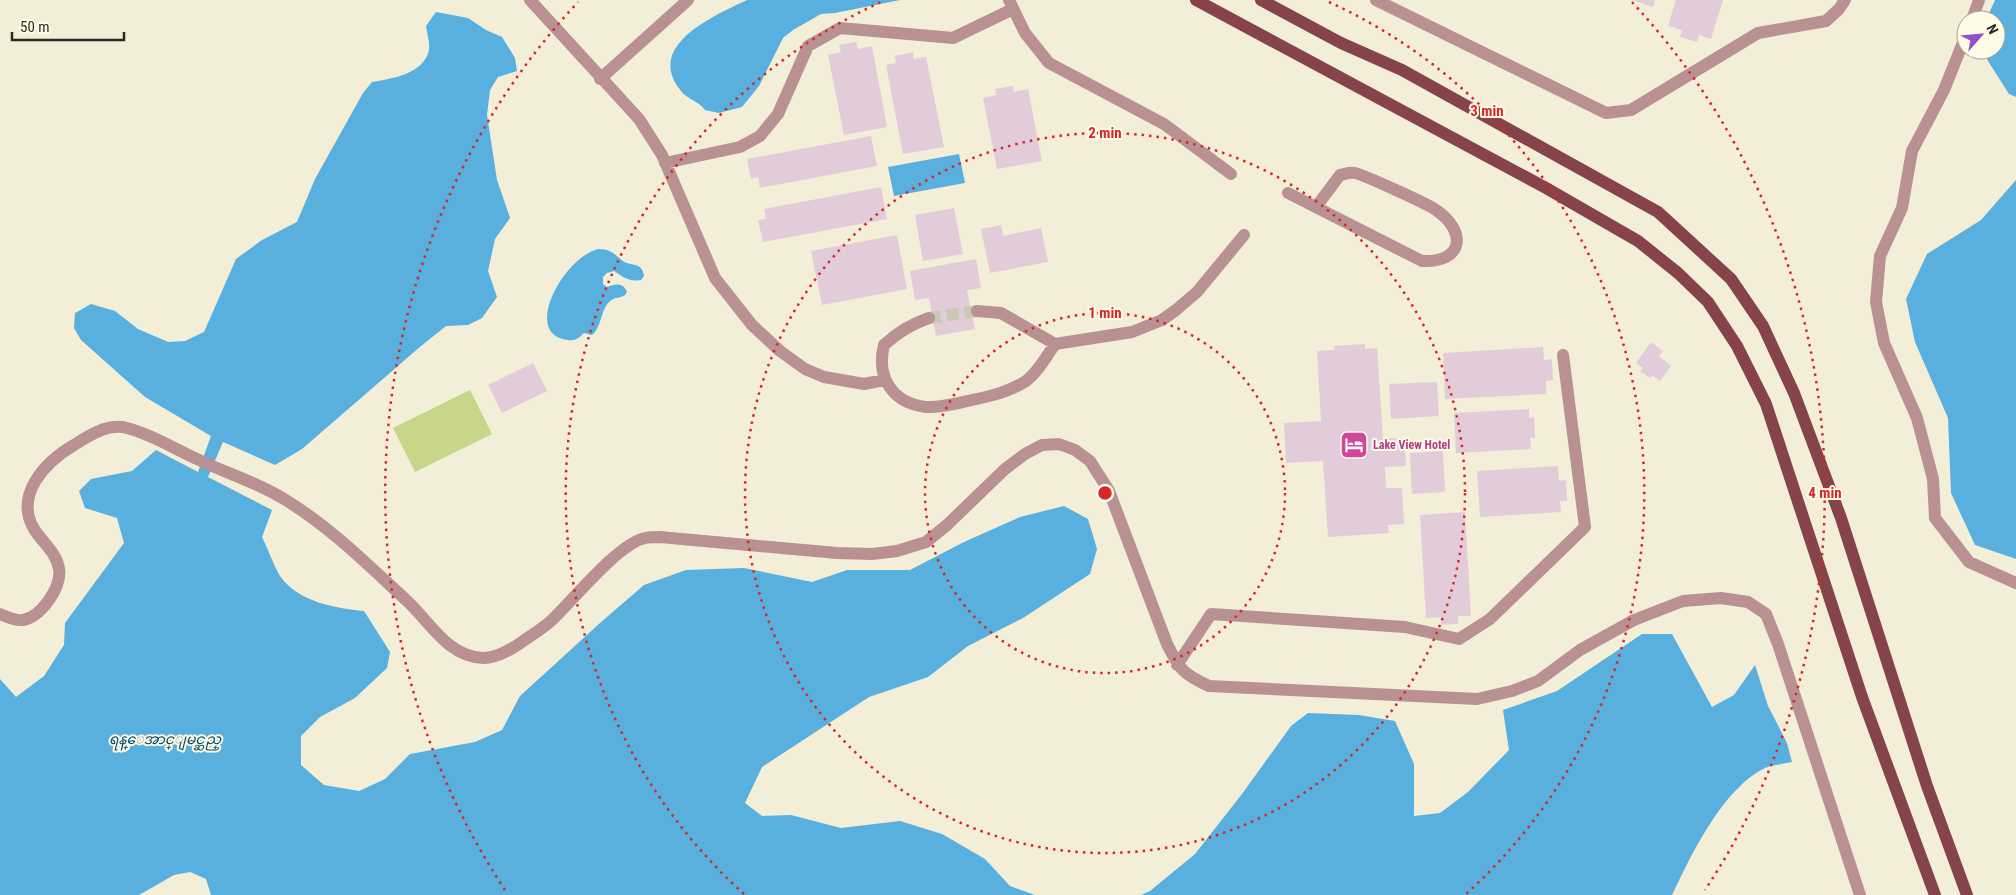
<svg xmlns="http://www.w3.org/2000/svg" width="2016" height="895" viewBox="0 0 2016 895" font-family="'Roboto Condensed','Noto Sans Myanmar',sans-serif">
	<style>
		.green { fill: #c7d688 }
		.water { fill: #59afdd }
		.building { fill: #e2ccda }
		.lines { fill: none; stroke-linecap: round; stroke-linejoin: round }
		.minor-tunnel { stroke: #cac7b3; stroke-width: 12; stroke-dasharray: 12 6; stroke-linecap: butt }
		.minor { stroke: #b99193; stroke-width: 12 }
		.major { stroke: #86444a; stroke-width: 12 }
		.ring { fill: none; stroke: #d62828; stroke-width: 2.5; stroke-dasharray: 2.5 5 }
		.labels { text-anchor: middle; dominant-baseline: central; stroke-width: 4; stroke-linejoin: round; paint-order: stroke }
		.hotel-label { font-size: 12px; font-weight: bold; fill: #b23c85; stroke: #fefbe9; text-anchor: start }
		.water-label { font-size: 14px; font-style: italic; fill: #004b6a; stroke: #fefbe9 }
		.centre { fill: #d62828; stroke: #fefbe9; stroke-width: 2.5 }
		.ring-label { font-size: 15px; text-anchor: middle; font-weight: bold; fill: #d62828; stroke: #fefbe9; stroke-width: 4; stroke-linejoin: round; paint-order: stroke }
	</style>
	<rect width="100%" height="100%" fill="#f2eed7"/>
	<!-- green -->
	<path class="green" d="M470,390L492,434L415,472L393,428Z"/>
	<!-- water -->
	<path class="water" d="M747,0H900L835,13L821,14L793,30L783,38L759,86L742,107L719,113L705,110C699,101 688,100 681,91C644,46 713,16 747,0Z
		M1995,0H2016V97L2009,94L1981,50H1996V20H1986Z
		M436,12L468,18L486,30L502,37L515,58L517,71L498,77L490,90L487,115L497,180L510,218L495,239L488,271L497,297L482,318L468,325L446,326L421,346L302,449L275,465L223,442L208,477L272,510L262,537C268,549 273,564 280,576C298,602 335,608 364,611L390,652L387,668L355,698L320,717L301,736V765L324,785L359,791L385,779L410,754L475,742L502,730L520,696L600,623L644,585L686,570L744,568L812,582L847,570H910L964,542L1020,517L1064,506L1088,519L1097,549L1090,574L1023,618L968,646L928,677L869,697L762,767L745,803L762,816L791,815L841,828L900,821L942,834L985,859L1010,886L1035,895H211L206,879L190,872L174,875L139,895H0V679L16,697L44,676L64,645L65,623L124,543L117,518L85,508L79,491L91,479L132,471L156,450L198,472L211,436L145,397L81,340L74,328L75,313L91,304L115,311L138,329L168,342L185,341L204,332L236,259L262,240L297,222L315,179L363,93L372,82C391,79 424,74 429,50C430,43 427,33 426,26Z
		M959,154L965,183L894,196L888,167Z
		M2016,180V559L1975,545L1951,493L1948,418L1915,342L1906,299L1927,254L1981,220Z
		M598,249C611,249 614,254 623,261C631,267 642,261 644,276L641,280C629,282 623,277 614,271L607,273L603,277V284L607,287C615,284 623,282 627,292L625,295C621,298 617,297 613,299C600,306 603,326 592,335L584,333C579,338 575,341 568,340C521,335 563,258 598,249Z
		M1642,634H1672L1712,707L1734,695L1755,665L1768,706L1787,743L1792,762C1783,764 1773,765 1765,768C1723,788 1691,855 1672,895H1141L1150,891L1195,854L1242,794L1291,726L1308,713L1359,715L1395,721L1414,764V816L1440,813L1468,792L1509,750L1503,710L1557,691Z"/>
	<!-- building -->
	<path class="building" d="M1633,0H1655L1653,7Z
		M1676,0H1723L1711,39L1699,35L1697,42L1680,37L1682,30L1668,26Z
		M856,42L858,49L872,46L887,127L844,135L828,55L841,52L839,45Z
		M913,52L914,59L926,57L944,147L903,154L886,65L896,63L895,56Z
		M1013,86L1014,92L1028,89L1042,161L997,169L983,98L996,95L995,89Z
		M871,136L877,166L760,188L758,177L751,179L747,159Z
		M881,187L887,219L763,242L758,220L766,219L764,209Z
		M954,208L963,254L923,261L915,215Z
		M1001,225L1003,236L1041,228L1048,262L990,273L981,229Z
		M897,235L907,289L822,305L811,251Z
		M976,259L981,288L967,290L975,329L936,336L929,298L915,300L910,271Z
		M1651,342L1663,351L1659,356L1671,366L1660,381L1652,375L1650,378L1640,371L1643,368L1636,363Z
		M1365,344V349L1377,348L1383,439L1404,438L1406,466L1385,467L1386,488H1402L1404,524L1388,525L1389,533L1328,537L1323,461L1286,463L1284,423L1321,421L1317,351L1334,350V346Z
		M1543,347L1544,360L1552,359L1553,380L1546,381V394L1445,399L1443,353Z
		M533,363L547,391L502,413L488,385Z
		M1437,382L1439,416L1391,419L1389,384Z
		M1529,409V418L1534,417L1535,438H1530L1531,449L1456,453L1454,413Z
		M1443,451L1445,492L1412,494L1410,453Z
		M1558,466L1559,481L1566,480L1567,501H1560L1561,512L1480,517L1477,471Z
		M1465,512L1471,616H1458V624L1441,625V617L1426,618L1420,515Z"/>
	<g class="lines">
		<!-- minor-tunnel -->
		<path class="minor-tunnel" d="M929,318L977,311"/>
		<!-- minor -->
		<path class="minor" d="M530,0L639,119L662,155L715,278L752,325L780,351L805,369L824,377L864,384L884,380
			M1009,0L1025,33L1049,63L1164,124L1231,174
			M1376,0L1606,113L1631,110L1758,33L1826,21L1839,9L1845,0
			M1972,20L1979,0
			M1966,35L1944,90L1912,151L1902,208L1880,256L1876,302L1884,343L1917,418L1933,479L1935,518L1969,562L2016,583
			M600,79L688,0
			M665,163L740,147L760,136L778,114L808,46L840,28L953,38L1013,9
			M1288,193L1422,261C1463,263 1468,232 1436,210C1428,204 1364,175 1355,173C1350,172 1345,174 1340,175L1316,207
			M977,311L1001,313L1055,344L1132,332L1162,320L1176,310L1197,292L1244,235
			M929,318C911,324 898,332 884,345C876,377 892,403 926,407C941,408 958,403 972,400C991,396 1009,392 1026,381C1038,372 1046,357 1055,344
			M0,614C7,617 15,621 23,620C41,617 62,587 59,569C57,553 42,542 34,529C14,495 45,462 74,445C90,435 108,423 127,428C151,434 175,449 197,459C225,473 257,482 284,499C329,526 367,564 405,599C429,620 447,657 483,658C498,658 514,648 526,639C535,633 545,627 553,619C574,599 618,544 645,538C650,537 655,537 660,537L837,553L872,554L897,551L926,542L947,525L1005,469L1025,454L1042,445L1059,444L1075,450L1090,461L1109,491L1167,644C1180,670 1183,674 1209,686L1477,699L1512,691L1538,681L1580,650L1634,620L1683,601L1721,598L1748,602L1766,614L1778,644L1860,895
			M1177,665L1211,614L1405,627L1459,639L1490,619L1585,527L1563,355"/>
		<!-- major -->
		<path class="major" d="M1196,0L1546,188L1638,241L1678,273L1708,302L1737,346L1766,404L1862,697L1935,895
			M1261,0L1341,43L1402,70L1658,212L1731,279L1763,326L1794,393L1841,518L1927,786L1967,895"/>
	</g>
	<!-- distance rings -->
	<g class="ring">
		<circle cx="1105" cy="493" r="180"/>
		<circle cx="1105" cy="493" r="360"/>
		<path d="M744 894A540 540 0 0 1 881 2M1329 2A540 540 0 0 1 1466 894"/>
		<path d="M505 890A720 720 0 0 1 578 2M1632 2A720 720 0 0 1 1705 890"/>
	</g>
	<!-- icons -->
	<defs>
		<g id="hotel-square" transform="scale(1.4375)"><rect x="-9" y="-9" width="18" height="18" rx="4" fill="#d1479c" stroke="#fefbe9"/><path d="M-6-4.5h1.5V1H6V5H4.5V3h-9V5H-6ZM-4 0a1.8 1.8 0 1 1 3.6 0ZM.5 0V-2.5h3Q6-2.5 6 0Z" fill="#fff"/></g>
	</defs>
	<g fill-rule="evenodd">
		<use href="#hotel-square" x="1354" y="445"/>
	</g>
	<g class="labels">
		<!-- hotel labels -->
		<g class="hotel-label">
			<text x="1373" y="445">Lake View Hotel</text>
		</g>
		<!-- water labels -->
		<g class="water-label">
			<text x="165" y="739">ရန္ေအာင္ျမင္ဆည္</text>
		</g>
	</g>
	<circle cx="1105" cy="493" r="8" class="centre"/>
	<g class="ring-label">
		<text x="1487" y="116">3 min</text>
		<text x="1105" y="138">2 min</text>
		<text x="1105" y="318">1 min</text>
		<text x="1825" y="498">4 min</text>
	</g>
	<!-- north arrow -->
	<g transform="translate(1981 35) rotate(63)"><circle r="24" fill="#fefbe9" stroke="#aaa799"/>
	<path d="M0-4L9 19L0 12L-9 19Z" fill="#9251c7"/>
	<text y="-8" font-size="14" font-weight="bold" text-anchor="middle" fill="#2b2921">N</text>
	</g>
	<!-- scale -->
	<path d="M12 32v8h112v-8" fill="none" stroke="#2b2921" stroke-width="2.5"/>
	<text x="20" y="32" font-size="15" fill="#2b2921" stroke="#fefbe9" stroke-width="4" paint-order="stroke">50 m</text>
</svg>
